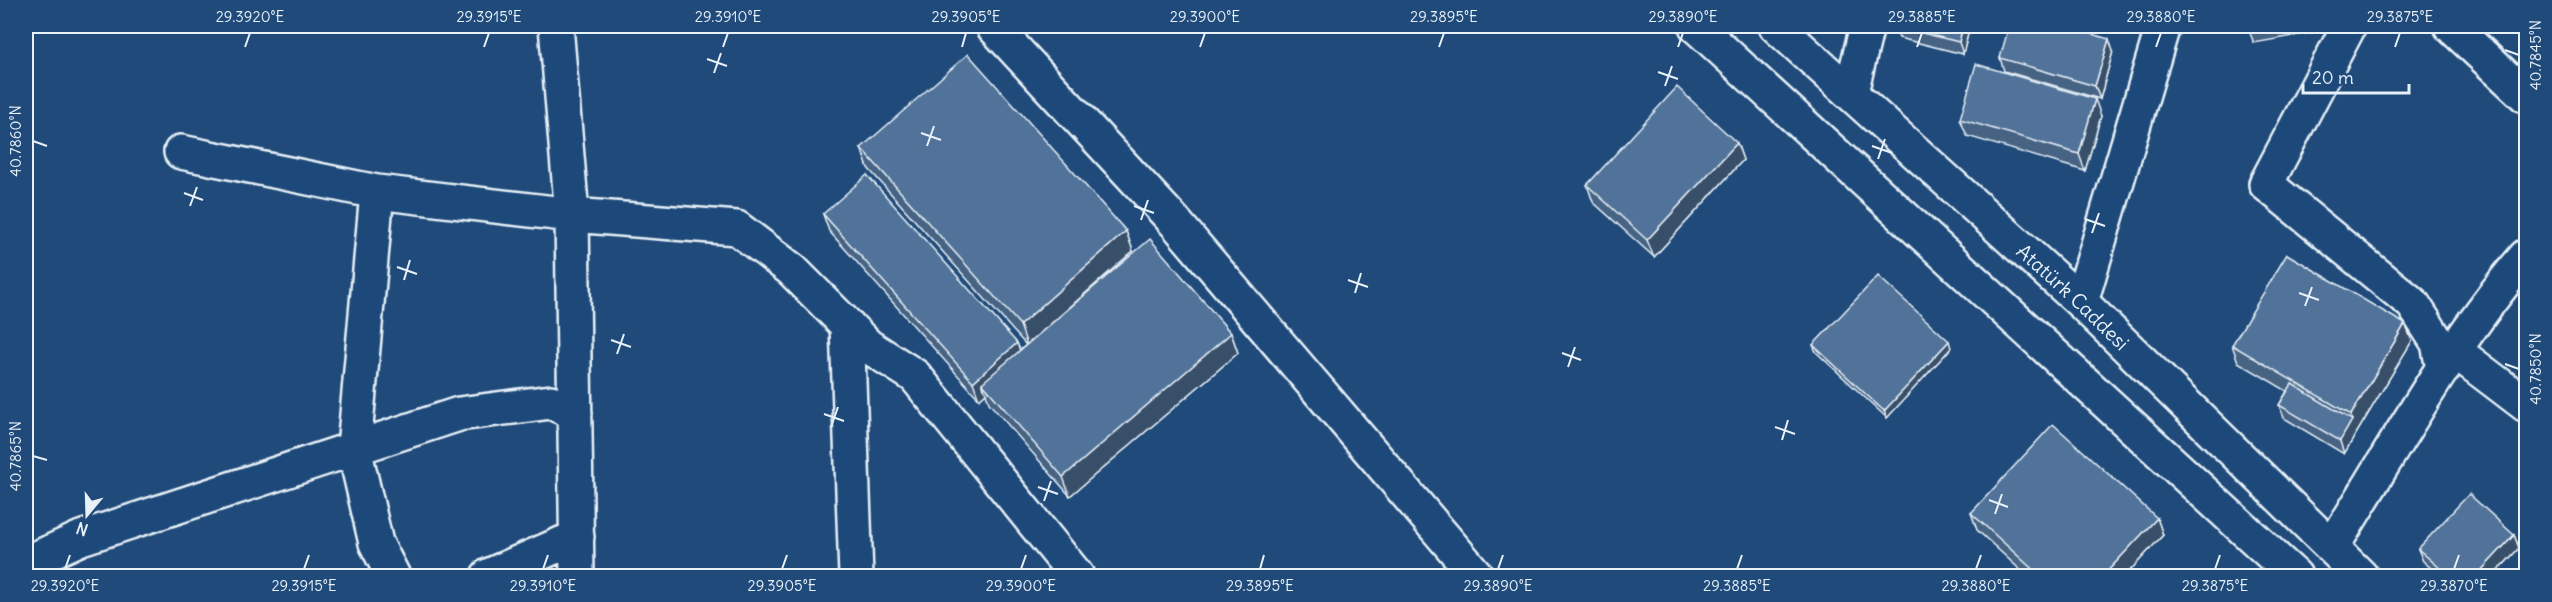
<svg xmlns="http://www.w3.org/2000/svg" width="2552" height="602" viewBox="0 0 2552 602" font-family="Delius,sans-serif">
	<style>
		.lines { fill: none; stroke-linecap: round; stroke-linejoin: round }
		.minor-casing { stroke: #e8f1f8; stroke-width: 38 }
		.major-casing { stroke: #e8f1f8; stroke-width: 38 }
		.minor { stroke: #1f4a7a; stroke-width: 33 }
		.major { stroke: #1f4a7a; stroke-width: 33 }
		.wall { fill: #466384; stroke: #e8f1f8; stroke-width: 1.5 }
		.shaded-wall { fill: #39506b; stroke: #e8f1f8; stroke-width: 1.5 }
		.building { fill: #517399; stroke: #e8f1f8; stroke-width: 1.5 }
		.ticks { fill: none; stroke: #e8f1f8; stroke-width: 2 }
		.labels { text-anchor: middle; dominant-baseline: central; stroke-width: 4.5; stroke-linejoin: round; paint-order: stroke }
		.street-label { font-size: 20px; fill: #e8f1f8; stroke: #1f4a7a }
		.neatline { fill: none; stroke: #e8f1f8; stroke-width: 2 }
		.ticks-label { font-size: 15px; text-anchor: middle; fill: #e8f1f8 }
	</style>
	<rect width="100%" height="100%" fill="#1f4a7a"/>
	<filter id="ink" filterUnits="userSpaceOnUse"><feTurbulence type="fractalNoise" baseFrequency=".0167" numOctaves="2"/><feDisplacementMap in="SourceGraphic" scale="12" xChannelSelector="R" yChannelSelector="G"/><feConvolveMatrix kernelMatrix="1 2 1 2 8 2 1 2 1" color-interpolation-filters="sRGB"/></filter>
	<g filter="url(#ink)">
		<g class="lines">
			<!-- minor casing -->
			<g class="minor-casing">
				<path id="minor" d="M556,26L572,215L577,576
					M993,26L1175,222L1477,576
					M2349,26L2266,184L2413,304L2438,343L2443,369
					M2451,26L2526,96
					M1851,92L1867,26
					M181,152L377,192L572,215L737,228L792,270L868,346L915,376L1077,576
					M377,192L354,448L376,543L393,576
					M2081,302L2163,26
					M847,325L856,576
					M2455,351L2526,405
					M2332,547C2394,449 2450,344 2526,256
					M26,563L81,538L459,414L551,402L575,413
					M488,576L577,537"/>
			</g>
			<!-- major casing -->
			<g class="major-casing">
				<g id="major">
					<path d="M1696,26L2295,576"/>
					<path id="s1" d="M1776,26L2081,302L2361,576"/>
				</g>
			</g>
			<!-- minor -->
			<use href="#minor" class="minor"/>
			<!-- major -->
			<use href="#major" class="major"/>
		</g>
		<!-- wall -->
		<path class="wall" d="M1894,26H1970L1963,54L1899,38Z
			M2247,26H2334L2332,29L2254,43Z
			M2113,51L2100,99L2004,71L2000,58Z
			M2101,116L2085,171L1967,136L1960,119Z
			M1737,143L1743,160L1654,257L1593,202L1587,185Z
			M861,148L1126,231L1133,251L1060,316L1231,333L1238,353L1070,496L989,403L986,393L979,399L829,231L823,214L1017,343L1020,350L1026,345L868,168Z
			M2405,324L2412,341L2344,454L2284,418L2279,405L2287,391L2238,362L2232,345Z
			M1813,345L1951,348L1887,418L1816,352Z
			M1971,513L2157,518L2163,535L2125,576H2027L1977,530Z
			M2514,535L2519,548L2493,576H2440L2423,561L2418,549Z"/>
		<!-- shaded-wall -->
		<path class="shaded-wall" d="M1963,26H1970L1963,54L1959,42Z
			M2109,39L2113,51L2100,99L2095,86Z
			M2095,99L2101,116L2085,171L2079,154Z
			M1737,143L1743,160L1654,257L1647,240Z
			M1126,231L1133,251L1027,345L1020,325Z
			M2405,324L2412,341L2344,454L2340,441L2352,420L2351,415Z
			M1231,333L1238,353L1070,496L1063,477Z
			M1949,341L1951,348L1887,418L1884,411Z
			M1017,343L1023,360L982,383L986,393L979,399L973,382Z
			M2157,518L2163,535L2125,576H2103Z
			M2514,535L2519,548L2493,576H2476Z"/>
		<!-- building -->
		<path class="building" d="M1894,26H1963L1959,42Z
			M2009,26H2063L2109,39L2095,86L2000,58Z
			M968,54L1126,231L1020,325L861,148Z
			M1976,64L2095,99L2079,154L1960,119Z
			M1677,87L1737,143L1647,240L1587,185Z
			M867,175L1017,343L973,382L823,214Z
			M1150,239L1231,333L1063,477L982,383Z
			M2287,254L2405,324L2351,415L2232,345Z
			M1878,276L1949,341L1884,411L1813,345Z
			M2292,384L2352,420L2340,441L2279,405Z
			M2053,424L2157,518L2103,576H2040L1971,513Z
			M2469,494L2514,535L2476,576H2449L2418,549Z"/>
	</g>
	<!-- ticks -->
	<path class="ticks" d="M245,47L250,33M484,47L489,33M723,47L728,33M962,47L966,33M1200,47L1205,33M1439,47L1444,33M1678,47L1683,33M1917,47L1922,33M2156,47L2161,33M2395,47L2400,33M2505,50L2519,55M707,59L727,66M1658,72L1678,79M714,73L721,53M1665,86L1672,66M921,133L941,140M33,141L47,146M927,146L934,126M1872,146L1892,153M1878,159L1885,139M184,193L203,200M190,206L197,187M1134,206L1154,213M2085,219L2105,226M1141,220L1148,200M2092,233L2099,213M397,267L417,274M404,280L410,260M1348,280L1368,287M1355,293L1361,273M2299,293L2319,300M2305,306L2312,287M611,340L631,347M1562,353L1581,360M617,354L624,334M2505,364L2519,369M1568,367L1575,347M824,414L844,421M831,427L838,407M1775,427L1795,434M1782,440L1788,420M33,456L47,460M1038,487L1058,494M1989,500L2008,507M1044,501L1051,481M1995,514L2002,494M65,569L70,555M304,569L309,555M543,569L548,555M782,569L787,555M1021,569L1026,555M1260,569L1264,555M1498,569L1503,555M1737,569L1742,555M1976,569L1981,555M2215,569L2220,555M2454,569L2459,555"/>
	<g class="labels">
		<!-- street labels -->
		<g class="street-label">
			<text stroke="none"><textPath href="#s1" startOffset="402">Atatürk Caddesi</textPath></text>
		</g>
	</g>
	<!-- margin -->
	<rect width="2552" height="602" fill="none" stroke="#1f4a7a" stroke-width="66"/>
	<!-- north arrow -->
	<g transform="translate(87 515) rotate(199)" stroke="#1f4a7a" stroke-width="4.5" paint-order="stroke">
	<path d="M0-4.5L10 22L0 15L-10 22Z" fill="#e8f1f8"/>
	<text y="-9" font-size="16" font-weight="bold" text-anchor="middle" fill="#e8f1f8">N</text>
	</g>
	<!-- scale -->
	<path d="M2303 84v9h106v-9" fill="none" stroke="#e8f1f8" stroke-width="3"/>
	<text x="2312" y="84" font-size="18" fill="#e8f1f8" stroke="#1f4a7a" stroke-width="4.5" paint-order="stroke">20 m</text>
	<rect x="33" y="33" width="2486" height="536" class="neatline"/>
	<g class="ticks-label">
		<text x="250" y="22">29.3920°E</text>
		<text x="489" y="22">29.3915°E</text>
		<text x="728" y="22">29.3910°E</text>
		<text x="966" y="22">29.3905°E</text>
		<text x="1205" y="22">29.3900°E</text>
		<text x="1444" y="22">29.3895°E</text>
		<text x="1683" y="22">29.3890°E</text>
		<text x="1922" y="22">29.3885°E</text>
		<text x="2161" y="22">29.3880°E</text>
		<text x="2400" y="22">29.3875°E</text>
		<text transform="translate(2536 55) rotate(-90)" y="5">40.7845°N</text>
		<text transform="translate(16 141) rotate(-90)" y="5">40.7860°N</text>
		<text transform="translate(2536 369) rotate(-90)" y="5">40.7850°N</text>
		<text transform="translate(16 456) rotate(-90)" y="5">40.7865°N</text>
		<text x="65" y="591">29.3920°E</text>
		<text x="304" y="591">29.3915°E</text>
		<text x="543" y="591">29.3910°E</text>
		<text x="782" y="591">29.3905°E</text>
		<text x="1021" y="591">29.3900°E</text>
		<text x="1260" y="591">29.3895°E</text>
		<text x="1498" y="591">29.3890°E</text>
		<text x="1737" y="591">29.3885°E</text>
		<text x="1976" y="591">29.3880°E</text>
		<text x="2215" y="591">29.3875°E</text>
		<text x="2454" y="591">29.3870°E</text>
	</g>
</svg>
